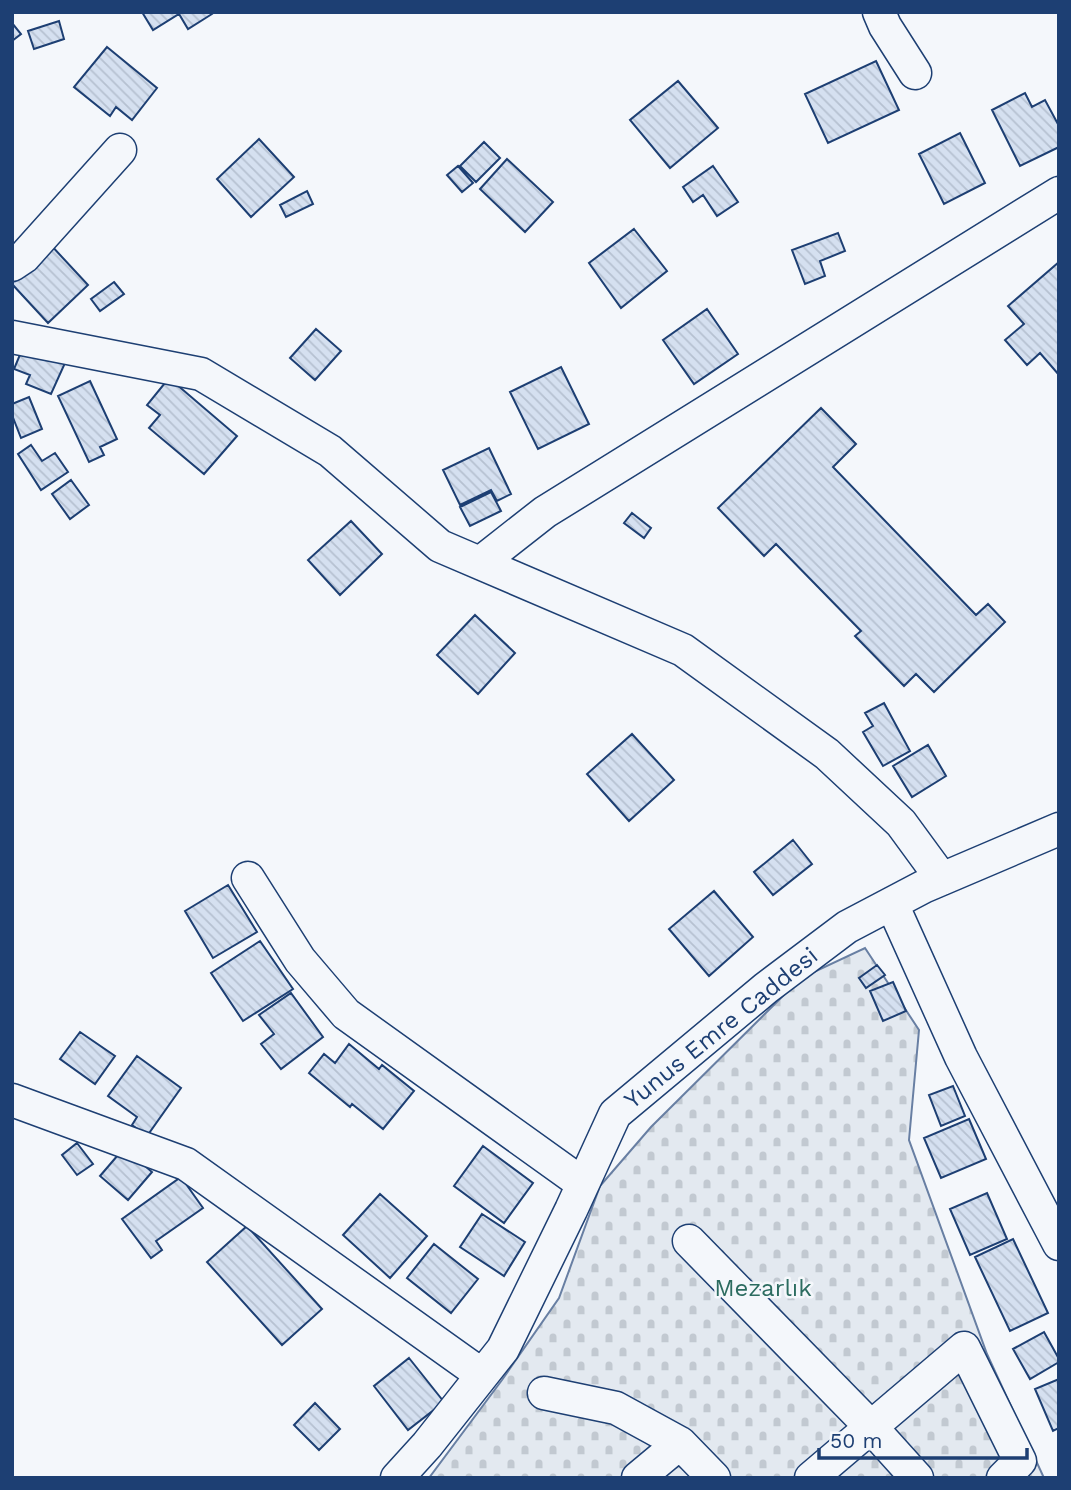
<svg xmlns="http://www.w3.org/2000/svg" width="1071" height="1490" viewBox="0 0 1071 1490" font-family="'Work Sans',sans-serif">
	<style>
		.cemetery { fill: url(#cemetery-stones); stroke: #687fa3; stroke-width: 2 }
		.building { fill: url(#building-back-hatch); stroke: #1d3f73; stroke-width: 2 }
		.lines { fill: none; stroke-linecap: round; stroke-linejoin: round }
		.minor-casing { stroke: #1d3f73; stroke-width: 35 }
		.minor { stroke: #f4f7fb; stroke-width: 32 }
		.labels { text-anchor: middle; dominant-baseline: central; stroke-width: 5; stroke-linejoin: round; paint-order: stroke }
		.street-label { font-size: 24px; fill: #1d3f73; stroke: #f4f7fb }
		.park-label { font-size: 24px; fill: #2c6c60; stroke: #f4f7fb }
	</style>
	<defs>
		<pattern id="cemetery-stones" width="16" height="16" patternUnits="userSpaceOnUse" patternTransform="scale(1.75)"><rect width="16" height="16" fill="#e3e9f0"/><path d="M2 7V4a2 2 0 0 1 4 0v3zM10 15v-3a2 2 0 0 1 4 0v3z" fill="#c2c9d1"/></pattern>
		<pattern id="building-back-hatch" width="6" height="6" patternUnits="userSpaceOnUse" patternTransform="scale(1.75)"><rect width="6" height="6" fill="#d5e0f0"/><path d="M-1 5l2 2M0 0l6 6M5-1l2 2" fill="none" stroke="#b6c1d1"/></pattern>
	</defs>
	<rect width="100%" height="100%" fill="#f4f7fb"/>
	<!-- cemetery -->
	<path class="cemetery" d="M865,948L919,1030L909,1140L987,1354L1044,1478H429L502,1380L559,1298L600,1186L651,1127L801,978Z"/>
	<!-- building -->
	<path class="building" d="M142,12H211L212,14L188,29L179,14L153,30Z
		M59,21L64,39L34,49L28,31Z
		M12,23L21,34L12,41Z
		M107,47L157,88L132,120L116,107L110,116L74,87Z
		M876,61L899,110L828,143L805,94Z
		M678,81L718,128L670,168L630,120Z
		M1025,93L1032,107L1045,100L1059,126V147L1020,166L992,110Z
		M960,133L985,183L944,204L919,154Z
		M259,139L294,177L251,217L217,179Z
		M484,142L500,158L476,182L460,166Z
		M507,159L553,202L525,232L480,189Z
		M458,166L473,183L462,192L447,175Z
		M713,166L738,202L717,216L703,195L693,202L683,187Z
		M307,191L313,204L286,217L280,205Z
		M634,229L667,271L621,308L589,263Z
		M838,233L845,251L820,261L825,276L805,284L792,250Z
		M49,243L88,285L48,323L12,284V277Z
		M1059,262V375L1040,353L1027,365L1005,340L1024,324L1008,306Z
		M114,282L124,294L100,311L91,299Z
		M707,309L738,354L694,384L663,340Z
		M316,329L341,351L315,380L290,358Z
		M24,345L65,363L51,394L26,384L30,375L14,369Z
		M561,367L589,424L538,449L510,392Z
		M169,378L237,436L204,474L149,428L160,415L147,405Z
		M90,381L117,439L100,447L104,455L89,462L58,396Z
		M29,397L42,429L21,438L12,415V404Z
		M821,408L856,444L833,467L976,615L988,604L1005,622L934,692L916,674L904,686L855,636L861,631L776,544L764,556L718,508Z
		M31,445L42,461L55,453L68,472L41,490L18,454Z
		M489,448L511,494L497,501L491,490L460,505L443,470Z
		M71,480L89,505L70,519L52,494Z
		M491,492L501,511L470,526L460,507Z
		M632,513L651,528L644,538L624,523Z
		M351,521L382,554L340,595L308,560Z
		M475,615L515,653L478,694L437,655Z
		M884,703L910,751L883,766L863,732L873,726L865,713Z
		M632,734L674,780L629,821L587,774Z
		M928,745L946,776L912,797L893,766Z
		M793,840L812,864L773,895L754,872Z
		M228,885L257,932L213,958L185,911Z
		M714,891L753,937L709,976L669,929Z
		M260,941L293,989L243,1021L211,973Z
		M877,965L885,975L866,988L859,978Z
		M893,982L906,1011L883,1021L870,991Z
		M291,993L323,1037L281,1069L261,1044L274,1034L259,1015Z
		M80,1032L115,1056L95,1084L60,1059Z
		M349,1044L379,1069L382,1065L414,1091L383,1129L352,1104L350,1107L309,1073L324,1054L335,1063Z
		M137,1056L181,1088L147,1136L132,1125L137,1117L108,1096Z
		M953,1086L965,1116L941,1126L929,1095Z
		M969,1119L986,1159L941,1178L924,1138Z
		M77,1143L93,1164L77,1175L62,1155Z
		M483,1146L533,1183L504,1223L454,1186Z
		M124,1148L152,1172L128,1200L100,1176Z
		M181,1177L203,1208L156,1241L162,1250L151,1258L122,1219Z
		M987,1193L1007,1239L970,1255L950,1209Z
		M380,1194L427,1236L390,1278L343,1235Z
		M482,1214L525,1242L504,1276L460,1247Z
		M247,1226L322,1309L282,1345L207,1262Z
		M1013,1239L1048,1313L1010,1331L975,1257Z
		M434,1244L478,1279L451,1313L407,1278Z
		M1044,1332L1059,1359V1362L1030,1379L1013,1349Z
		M409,1358L444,1402L408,1430L374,1386Z
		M1059,1379V1428L1053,1431L1035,1389Z
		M315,1403L340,1429L319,1450L294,1425Z"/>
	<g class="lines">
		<!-- minor casing -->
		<g class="minor-casing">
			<path id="minor" d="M879,12L885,26L915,73
				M12,265L24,257L120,150
				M12,337L201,374L330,451L440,546L683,650L827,754L901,823L942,879
				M480,563L545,512L1059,193
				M248,878L300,960L346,1014L583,1184
				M892,904L961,1057L1059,1244
				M12,1100L186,1164L482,1375
				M689,1241L871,1427L917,1478
				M544,1393L616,1408L680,1443L714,1478
				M397,1478L427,1445L503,1349L571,1210L615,1114L766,988L847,927L923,887L1059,829
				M638,1478L680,1443
				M811,1478L964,1348L1020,1461L1003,1478"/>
		</g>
		<!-- minor -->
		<use href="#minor" class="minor"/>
	</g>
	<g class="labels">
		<!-- street labels -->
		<g class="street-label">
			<text transform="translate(721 1028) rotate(-39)">Yunus Emre Caddesi</text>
		</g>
		<!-- park labels -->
		<g class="park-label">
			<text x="763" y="1288">Mezarlık</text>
		</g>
	</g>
	<!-- border -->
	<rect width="1071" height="1490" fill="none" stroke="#1d3f73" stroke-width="28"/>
	<!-- scale -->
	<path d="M819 1448v10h208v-10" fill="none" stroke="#1d3f73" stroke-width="3.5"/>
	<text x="830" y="1448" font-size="21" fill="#1d3f73" stroke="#f4f7fb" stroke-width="5" paint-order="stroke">50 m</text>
</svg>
